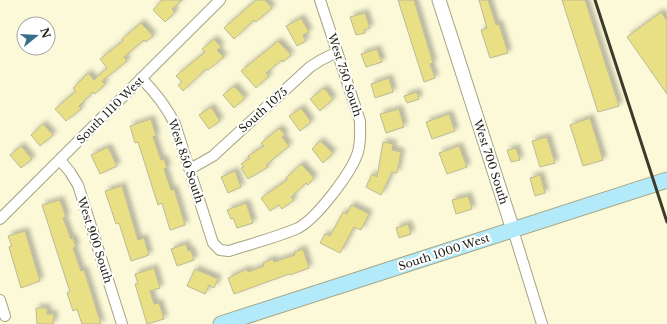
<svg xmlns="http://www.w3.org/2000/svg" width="667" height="324" viewBox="0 0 667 324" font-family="'Libre Baskerville',serif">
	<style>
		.building { fill: #e9e085; stroke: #bcb999; filter: url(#shadow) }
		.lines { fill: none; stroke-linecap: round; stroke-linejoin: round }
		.minor-casing { stroke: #a5a383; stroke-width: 12 }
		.tertiary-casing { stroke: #a5a383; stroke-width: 15 }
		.secondary-casing { stroke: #a5a383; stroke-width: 17 }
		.minor { stroke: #fff; stroke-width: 10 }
		.tertiary { stroke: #fff; stroke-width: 13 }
		.secondary { stroke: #b2eafa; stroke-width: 15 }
		.rail { stroke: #3b3a2b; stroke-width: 3 }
		.labels { text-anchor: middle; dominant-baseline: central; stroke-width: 4; stroke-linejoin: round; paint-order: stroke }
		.street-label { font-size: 11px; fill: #252418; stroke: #fff }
	</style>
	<defs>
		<filter id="shadow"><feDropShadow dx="3.5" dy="-3.5" stdDeviation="2" flood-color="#0004"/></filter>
	</defs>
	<rect width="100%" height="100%" fill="#fbf9d7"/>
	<!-- building -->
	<path class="building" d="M162,0H182L172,9L175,12L165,22L153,10Z
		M256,0H265L272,8L256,22L254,20L234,39L224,28Z
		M398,0H414L433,63L430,64L435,78L424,82Z
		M479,0H488L496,25L499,24L508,53L490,58L481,30L487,28Z
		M562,0H585L619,106L598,112Z
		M661,12L667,21V94L627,37Z
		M365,13L370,28L364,30L365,33L356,35L350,17Z
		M301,18L309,32L303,35L306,41L297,46L286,26Z
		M141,23L153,36L146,42L144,40L124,57L127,61L102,81L105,84L95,94L93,92L79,106L81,109L66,121L55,109L76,91L73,88L88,73L94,80L107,68L100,59L123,41L122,39Z
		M214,39L221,47L217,50L224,57L208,70L206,69L183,91L178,85L182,82L176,76L205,52L202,49Z
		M278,41L291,55L283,62L282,60L266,73L269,76L256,88L241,71Z
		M377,49L382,62L366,67L361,54Z
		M389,78L393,92L375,98L371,84Z
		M234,86L245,98L234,108L223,95Z
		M324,88L333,99L320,111L310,99Z
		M417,92L419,99L407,103L404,96Z
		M211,107L220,121L209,129L199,115Z
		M301,108L311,122L300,131L289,116Z
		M399,109L404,127L386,133L380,114Z
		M449,114L455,131L432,139L426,122Z
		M590,118L603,160L583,166L570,125Z
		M151,119L156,136L153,137L161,160L164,159L167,168L164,169L171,190L174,189L185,225L170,230L162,203L158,205L138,142L135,143L130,126Z
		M43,124L53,135L40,146L31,135Z
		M279,128L285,135L282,137L289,146L266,165L268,167L248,179L241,168L244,167L241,164L250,158L248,156L264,146L261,143Z
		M547,137L555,163L540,167L532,141Z
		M320,141L333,153L323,163L312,149Z
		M383,142L393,144L392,150L401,152L397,173L392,172L381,195L366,187L372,174L377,177Z
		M21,146L32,159L21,168L10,155Z
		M459,146L467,167L447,174L439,153Z
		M108,147L117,166L100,174L91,155Z
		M516,148L520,160L511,162L507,150Z
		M301,164L314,178L308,185L306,183L291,197L294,200L282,209L279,205L270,211L261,198L287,180L286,178Z
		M235,171L241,187L228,193L221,177Z
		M540,175L545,193L535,196L530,178Z
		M122,186L138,240L144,238L149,255L131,261L119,223L116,224L105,191Z
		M468,196L472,209L456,214L452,200Z
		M60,200L66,217L63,218L71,239L73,238L76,247L73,248L81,271L84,270L101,324H82L77,309L73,311L67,293L70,292L42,205Z
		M246,203L253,223L237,228L233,218L231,219L227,210Z
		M351,205L369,214L361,230L354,227L340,253L320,243L325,234L330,236L343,212L347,214Z
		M408,224L411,234L399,238L396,228Z
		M25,231L40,281L21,288L9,247L12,246L8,236Z
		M186,244L188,251L191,250L194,260L177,266L171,249Z
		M303,249L309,268L290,275L289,274L234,294L228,278L247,269L248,272L264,266L263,263L273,259L274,262L295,255L294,252Z
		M154,268L160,288L150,291L154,304L159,303L164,319L147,324L135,284H138L135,274Z
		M195,269L218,279L214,288L209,285L205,294L187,286Z
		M36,308H47V314H54L53,324H37Z"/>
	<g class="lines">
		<!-- minor casing -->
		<g class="minor-casing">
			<path id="minor" d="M141,78C155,92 166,106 175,124L213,243L220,250L229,251C251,244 274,238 296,229C315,221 352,172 358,152C361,142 360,131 360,121L320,0
				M60,160L70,172L78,185L122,324
				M190,169L213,156L310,67L321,60L337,52
				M0,219L220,0
				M513,230L542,324
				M0,300L5,316"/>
		</g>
		<!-- tertiary casing -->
		<g class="tertiary-casing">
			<path id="tertiary" d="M439,0L513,230"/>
		</g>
		<!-- secondary casing -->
		<g class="secondary-casing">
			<path id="secondary" d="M221,324L667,180"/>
		</g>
		<!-- minor -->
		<use href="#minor" class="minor"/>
		<!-- tertiary -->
		<use href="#tertiary" class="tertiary"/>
		<!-- secondary -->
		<use href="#secondary" class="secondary"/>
		<!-- rail -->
		<path class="rail" d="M595,0L667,222"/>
	</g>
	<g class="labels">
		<!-- street labels -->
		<g class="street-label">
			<text transform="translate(345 75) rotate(72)">West 750 South</text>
			<text transform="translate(110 110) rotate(-45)">South 1110 West</text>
			<text transform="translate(263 110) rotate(-42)">South 1075</text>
			<text transform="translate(186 161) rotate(71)">West 850 South</text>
			<text transform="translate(491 162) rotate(72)">West 700 South</text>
			<text transform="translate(95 240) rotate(72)">West 900 South</text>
			<text transform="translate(444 252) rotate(-18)">South 1000 West</text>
		</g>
	</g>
	<!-- north arrow -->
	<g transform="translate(36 36) rotate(72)"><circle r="19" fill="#ffffff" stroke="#a8a7a3"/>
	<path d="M0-3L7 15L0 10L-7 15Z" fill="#357088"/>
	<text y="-6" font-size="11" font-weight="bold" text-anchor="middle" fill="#252418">N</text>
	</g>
</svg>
